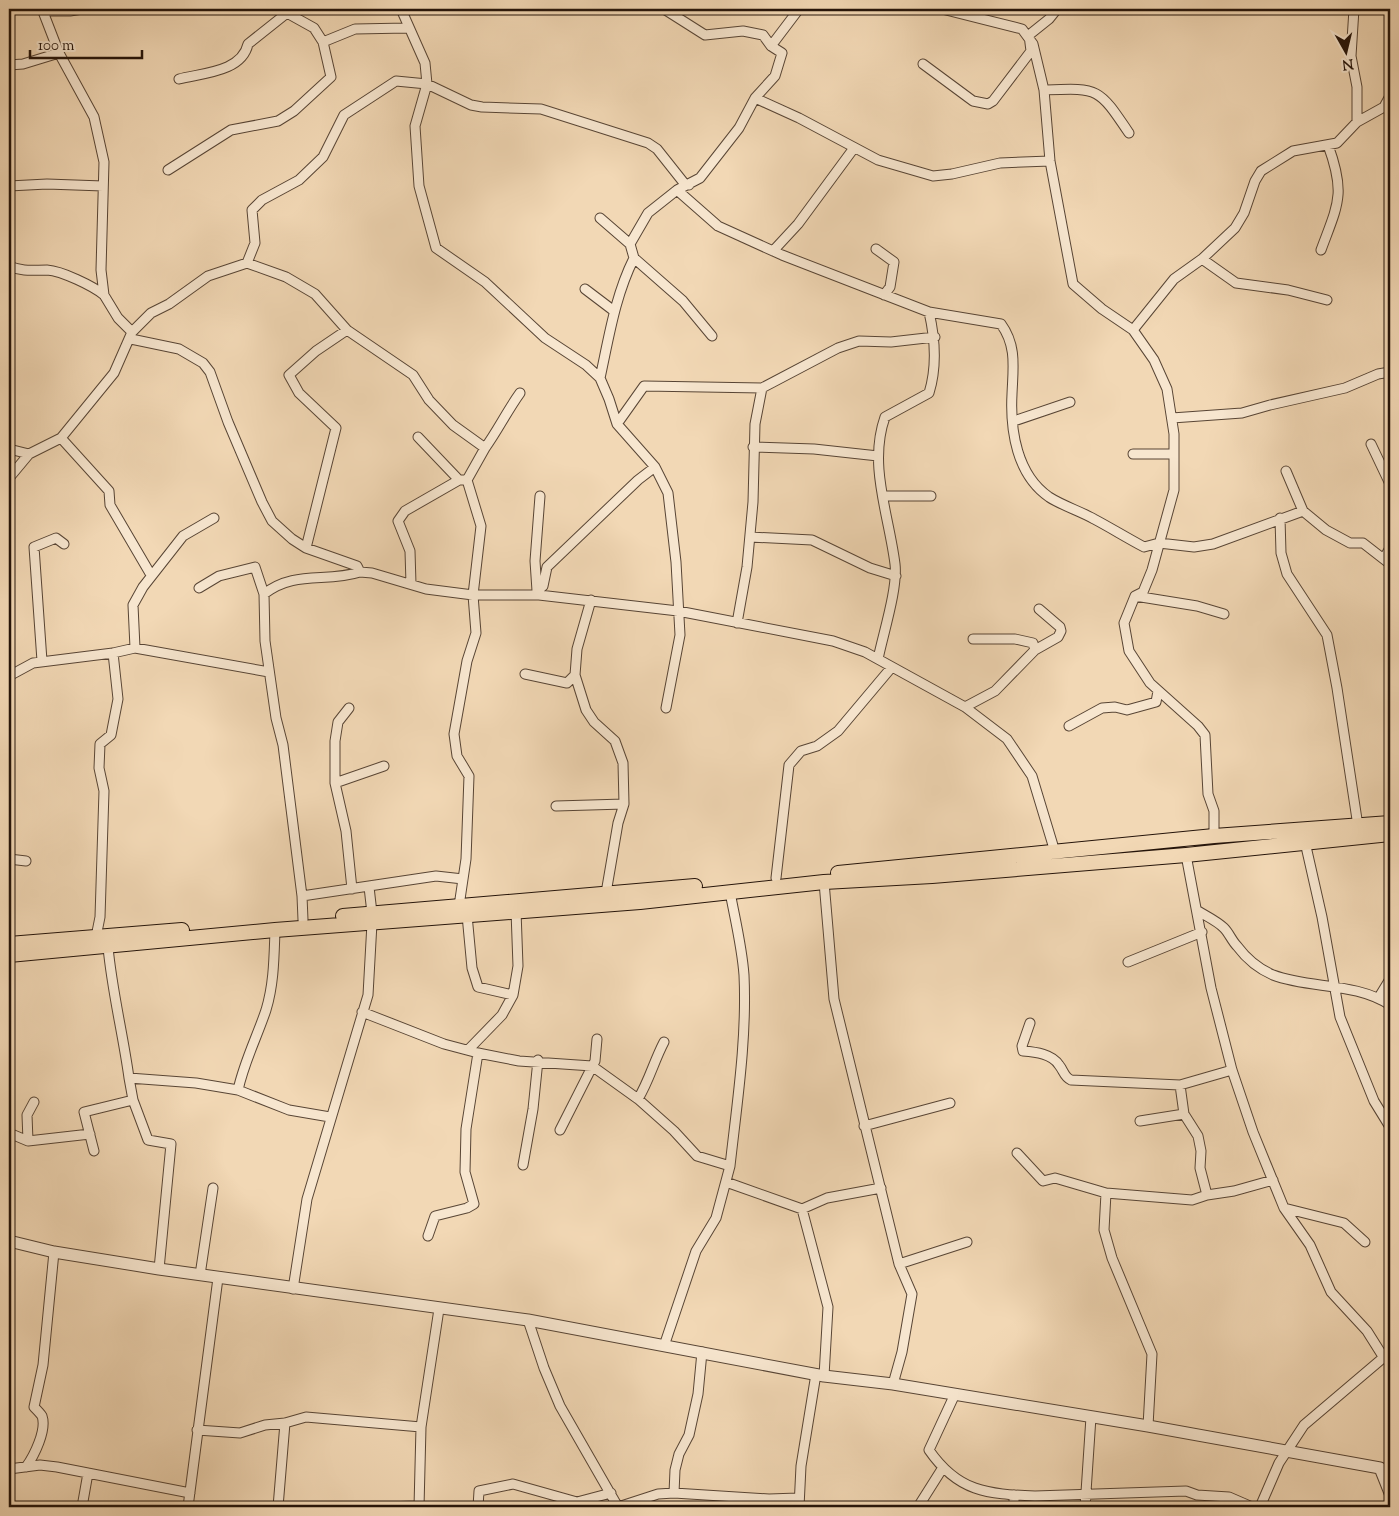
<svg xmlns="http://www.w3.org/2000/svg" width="1399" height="1516" viewBox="0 0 1399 1516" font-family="'Sorts Mill Goudy',serif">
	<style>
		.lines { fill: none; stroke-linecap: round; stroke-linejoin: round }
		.minor-casing { stroke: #584535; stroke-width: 11 }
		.tertiary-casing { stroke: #584535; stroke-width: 13 }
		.trunk-casing { stroke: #25140a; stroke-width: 16 }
		.minor { stroke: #f7e6cf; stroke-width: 9 }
		.tertiary { stroke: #f7e6cf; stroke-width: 11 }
		.trunk { stroke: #f2d8b5; stroke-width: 14 }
	</style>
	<rect width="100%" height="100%" fill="#f2d8b5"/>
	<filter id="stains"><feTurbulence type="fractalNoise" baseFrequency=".004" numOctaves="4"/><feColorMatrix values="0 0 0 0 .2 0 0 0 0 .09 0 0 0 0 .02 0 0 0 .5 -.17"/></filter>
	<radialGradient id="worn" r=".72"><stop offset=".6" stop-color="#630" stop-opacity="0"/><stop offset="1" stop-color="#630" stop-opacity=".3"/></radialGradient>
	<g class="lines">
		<!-- minor casing -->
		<g class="minor-casing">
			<path id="minor" d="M401,9L425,63L427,84L415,126L419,186L436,248L485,282L545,338L586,365L600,378L609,399L617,424L655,467L668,493L676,562L680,635L666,708
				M664,9L705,35L743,31L763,35L771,46
				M942,9L1022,29L1033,44L1044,90L1050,161L1073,284L1102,309L1133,330L1154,360L1167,389L1174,434V490L1152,570L1143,592L1135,596L1124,623L1129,651L1150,683L1198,726L1205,735L1208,794L1214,811V836
				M1354,9L1351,56L1357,87V122
				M43,11H70L82,9
				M923,64L973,101L988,104L993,101L1031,51L1029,35L1049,19L1057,9
				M9,65L23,64L59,53
				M179,79C202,73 242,72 248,44L287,13L314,28L323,42
				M1044,90C1099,88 1098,87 1129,133
				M755,98L799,118L878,160L933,176L952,174L1000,163L1050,161
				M1384,107L1390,96
				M168,170L231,130L278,121L294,111L331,77L323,42L355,29L407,28
				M9,186L47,184L103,186
				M677,190L718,226L782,255L929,312L1001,324C1017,346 1013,368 1012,394C1010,431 1017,475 1049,497C1063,506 1080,511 1094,519C1111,528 1127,538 1144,547L1159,543L1194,547L1213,544L1303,511L1326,530L1350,543H1363L1390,564
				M600,218L630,244
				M876,249L894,262L890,287L884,295
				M1321,250C1338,204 1346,194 1328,145
				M773,251L798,224L854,148
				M634,258L683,301L712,336
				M1202,259L1236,283L1288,290L1327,300
				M247,263L255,243L252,210L262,200L299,180L323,157L344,115L396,81L427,84L471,105L482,107L541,109L648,143L657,149L684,183L689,185
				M9,266C23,272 33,270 47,270C62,271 93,286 104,295
				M585,289L614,311
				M1133,330L1174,279L1202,259L1235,228L1244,213L1255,181L1261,171L1293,151L1337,143L1357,122L1384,107L1390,109
				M132,332L151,313L169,304L208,276L247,263L286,277L315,294L347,330L413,375L429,400L453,425L485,448L467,480L481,526L473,595L476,633L467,661L454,734L457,756L469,776L466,859L459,906
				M131,339L179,349L203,363L210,372L228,422L262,502L272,521L292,539L306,548L357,566L360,572L372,573L426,589L473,595H539L678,611L833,641L865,652L965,707L1007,739L1032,776L1055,852
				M9,348V349
				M600,378C609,337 615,296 634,258L630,244L648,213L677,190L700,178L739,128L755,98L775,76L782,53L771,46L799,9
				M1172,418L1242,413L1270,405L1345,388L1378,374L1390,372
				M1014,421L1070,402
				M617,424L644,386L762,388L838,348L859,341L891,342L935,337
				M418,437L459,480H464
				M61,438L109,491L110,505L151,575
				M1371,444L1390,484
				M753,447L814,449L878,456
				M485,448C498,430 507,411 520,393
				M9,449L29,454
				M1133,454H1174
				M1286,471L1303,511
				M9,478L29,454L61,438L114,373L132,332L118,318L104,295L101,270L104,162L94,117L59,53L42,9
				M883,496H931
				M1280,518L1281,553L1287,574L1327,635L1337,688L1358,826
				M750,537L812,540L870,568L896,576
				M306,548L336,428L299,393L289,375L316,351L347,330
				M1384,558L1390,548
				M411,584L410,551L398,521L405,511L459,480
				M199,588L219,576L255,567L264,594
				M537,591L535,561L540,496
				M539,595L537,591L543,586L547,567L638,480L655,467
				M1135,596L1197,606L1224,614
				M591,600L577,649L575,675L586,710L594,722L615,741L623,763L624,804L618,823L606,893
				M737,623L747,567L753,502L755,424L762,388
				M135,648L133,605L143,587L183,536L214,518
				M1035,650L1058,637L1061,631L1060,627L1039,609
				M878,659C883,634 898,588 895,564C889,515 868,465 885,417L929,393C937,367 935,338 929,312
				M42,661L34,547L56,538L64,544
				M525,674L567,683L575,675
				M9,676L33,663L113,653L135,648L269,672
				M965,707L995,691L1035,650L1033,643L1015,639H973
				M349,708L338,722L335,741V783L346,831L352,889
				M1069,726L1102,708L1115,707L1127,710L1156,702L1158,691
				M335,783L384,766
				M556,806L624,804
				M1305,842L1322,917L1340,1017L1374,1101L1390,1127
				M1186,855L1211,988L1232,1070L1253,1132L1284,1208L1310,1245L1331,1292L1367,1331L1384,1358
				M9,859L26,861
				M776,878L789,765L801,751L817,746L838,731L891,668
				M824,882L834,999L899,1264L912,1294L902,1352L893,1384
				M369,887L372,913
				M302,896L436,876L463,879
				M1198,911C1206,916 1217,921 1224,928C1229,933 1232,941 1237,946C1246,958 1259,969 1273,975C1310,989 1355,982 1390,1005
				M467,915L472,968L478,987L513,995L518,966L516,911
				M303,920L302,896L283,745L276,718L265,641L264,594C295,570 325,583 360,572
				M275,930C274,957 274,984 266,1010C257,1037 244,1062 238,1090L289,1110L330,1117
				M96,937L100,917L104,791L99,768L100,744L111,735L118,699L113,653
				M108,947C112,991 123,1034 129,1078L196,1083L238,1090
				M1128,962L1202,932
				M1379,997L1390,979
				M362,1012L444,1044L478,1053L519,1061L592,1066L638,1099L674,1131L697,1156L730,1166C737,1103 747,1039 744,975C742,947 735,919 730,892
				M1030,1023L1022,1046L1023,1051C1036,1052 1052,1054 1059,1065C1064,1071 1064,1077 1071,1080L1180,1085L1232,1070
				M468,1050L502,1015L513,995
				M129,1078L133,1100L148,1140L171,1144L159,1269
				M1180,1085L1184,1114L1198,1136L1201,1151L1200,1168L1207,1195L1234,1191L1273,1180
				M638,1099C649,1081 654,1061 664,1042
				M1140,1121L1184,1114
				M864,1126L950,1103
				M560,1130L595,1061L597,1039
				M9,1133L28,1141L90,1134
				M28,1141L27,1115L34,1102
				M94,1151L84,1112L133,1100
				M1017,1153L1043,1181L1055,1178L1106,1193L1192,1200L1207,1195
				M523,1165L533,1109L538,1060
				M726,1182L802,1209L827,1198L881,1188
				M1106,1193L1104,1230L1112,1258L1152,1354L1148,1426
				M1284,1208L1344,1223L1365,1242
				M802,1209L828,1307L824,1376
				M428,1236L435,1216L467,1208L474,1204L465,1172L466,1129L478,1053
				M899,1264L967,1242
				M200,1275L213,1188
				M293,1289L307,1199L368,995L372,923
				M528,1320L544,1368L560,1406L618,1507
				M664,1346L696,1251L716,1218L730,1166
				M955,1394L929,1450C958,1492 987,1494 1035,1496L1186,1491L1197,1495L1229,1497L1252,1507
				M197,1430L240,1433L265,1425L285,1423L306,1417L421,1427
				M26,1467C34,1456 47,1430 42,1416C40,1413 36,1409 34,1407L43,1365L54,1252
				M9,1469L40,1465L57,1467L190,1493
				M674,1493L675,1470L679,1454L689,1435L698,1394L702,1352
				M1014,1495V1507
				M82,1507L88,1473
				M188,1507L218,1278
				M278,1507L285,1423
				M382,1507L419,1506
				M419,1507L421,1427L439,1309
				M478,1507L479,1491L513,1484L577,1502L611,1493
				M618,1507L658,1494L674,1493L769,1499L798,1498
				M799,1507L801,1466L816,1374
				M918,1507L942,1469
				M1085,1507L1091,1417
				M1260,1507L1279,1463L1304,1425L1390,1352"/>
		</g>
		<!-- tertiary casing -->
		<g class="tertiary-casing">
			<path id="tertiary" d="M9,1241L54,1252L159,1269L528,1320L824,1376L893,1384L1148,1426L1380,1468L1390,1493"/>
		</g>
		<!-- trunk casing -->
		<g class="trunk-casing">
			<path id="trunk" d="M838,873L1214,836L1390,823
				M343,916L695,886
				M9,944L182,930
				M9,955L275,930L640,902L824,882L932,876L1186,855L1390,834"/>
		</g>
		<!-- minor -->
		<use href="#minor" class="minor"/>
		<!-- tertiary -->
		<use href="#tertiary" class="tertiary"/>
		<!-- trunk -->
		<use href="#trunk" class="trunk"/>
	</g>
	<!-- margin -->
	<rect width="1399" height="1516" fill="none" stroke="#f2d8b5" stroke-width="30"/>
	<rect x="10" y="10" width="1379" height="1496" fill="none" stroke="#25140a" stroke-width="2.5"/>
	<rect x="15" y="15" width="1369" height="1486" fill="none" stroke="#25140a"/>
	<!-- north arrow -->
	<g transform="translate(1346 52) rotate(172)" stroke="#f7e6cf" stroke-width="4" paint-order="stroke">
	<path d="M0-4L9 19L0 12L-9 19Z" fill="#25140a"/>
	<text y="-8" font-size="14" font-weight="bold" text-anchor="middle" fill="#25140a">N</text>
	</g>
	<!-- scale -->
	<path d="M30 50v8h112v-8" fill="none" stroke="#25140a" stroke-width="2.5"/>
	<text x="38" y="50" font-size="15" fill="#25140a" stroke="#f7e6cf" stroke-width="4" paint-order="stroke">100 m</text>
	<rect width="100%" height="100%" filter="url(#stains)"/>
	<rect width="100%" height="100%" fill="url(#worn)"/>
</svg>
